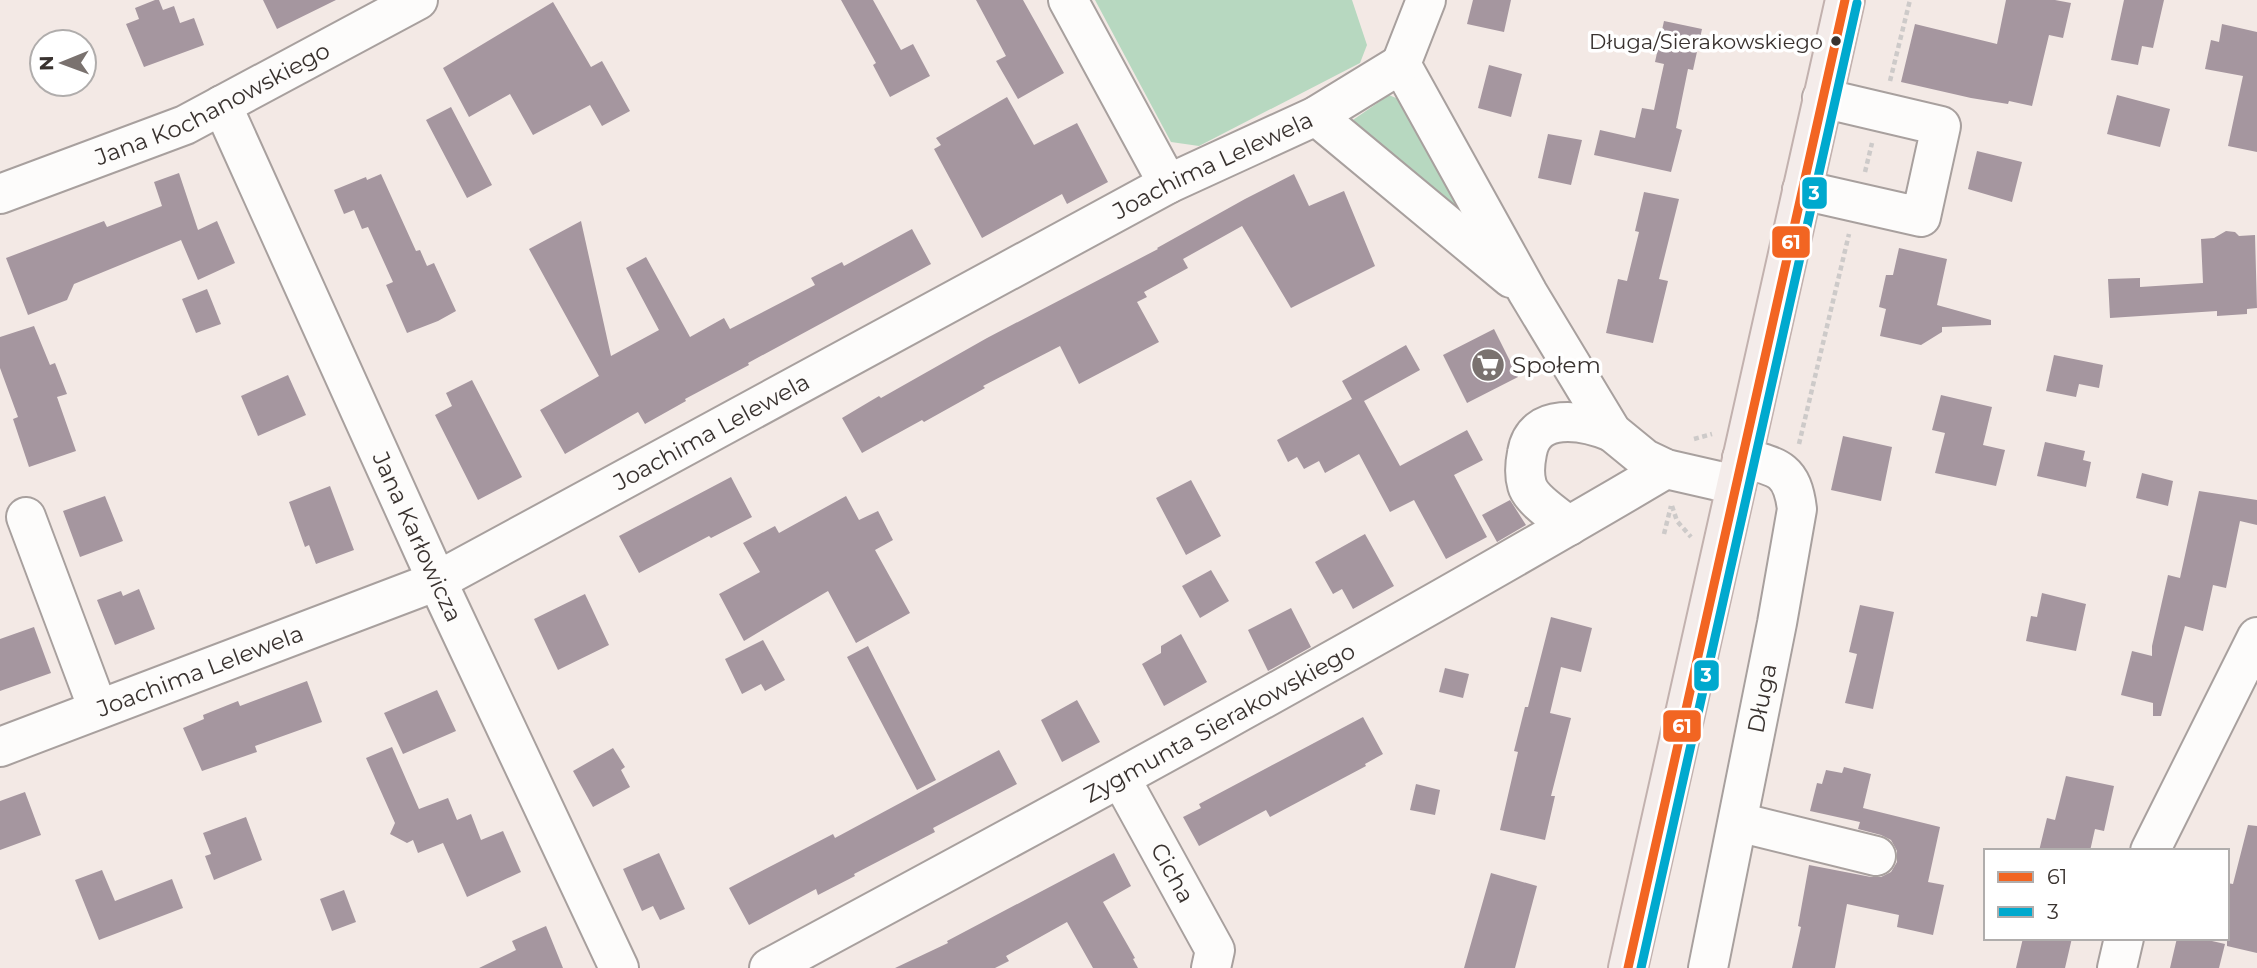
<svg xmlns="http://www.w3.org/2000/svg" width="2257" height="968" viewBox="0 0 2257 968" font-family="Montserrat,sans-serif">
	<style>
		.green { fill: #b7d8c0 }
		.building { fill: #a5969f }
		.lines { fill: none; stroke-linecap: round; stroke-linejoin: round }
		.minor-casing { stroke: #a8a09e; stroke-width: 42 }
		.major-casing { stroke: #c2b1ae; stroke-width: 42 }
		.path { stroke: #cdcac9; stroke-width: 4.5; stroke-dasharray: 5 3.5; stroke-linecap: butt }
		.minor { stroke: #fdfcfb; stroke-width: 38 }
		.major { stroke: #f4ecea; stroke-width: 38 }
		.bus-1-casing { stroke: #fff; stroke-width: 14 }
		.bus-2-casing { stroke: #fff; stroke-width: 14 }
		.bus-1 { stroke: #f26522; stroke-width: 9 }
		.bus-2 { stroke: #00a9ce; stroke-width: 9 }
		.bus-dot { fill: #39322f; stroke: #fff; stroke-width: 2.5 }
		.labels { text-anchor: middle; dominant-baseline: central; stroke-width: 7; stroke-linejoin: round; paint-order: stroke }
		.bus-label { font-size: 21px; fill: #39322f; stroke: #fff; text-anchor: end }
		.street-label { font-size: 23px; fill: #39322f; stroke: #fff }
		.poi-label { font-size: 23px; fill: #39322f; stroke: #fff; text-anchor: start }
		.line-badge { stroke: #fff; stroke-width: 2.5 }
		.badge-label { font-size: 19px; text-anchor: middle; font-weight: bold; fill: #fff }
	</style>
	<rect width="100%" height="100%" fill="#f3e9e5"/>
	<!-- green -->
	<path class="green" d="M1095,0H1352L1367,45L1360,63L1199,146L1171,142Z
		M1389,95L1403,101L1467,219L1350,122Z"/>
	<!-- building -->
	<path class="building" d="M155,0H159L163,10L174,6L180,23L194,18L204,45L144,67L126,24L139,19L135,8Z
		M263,0H336L277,29Z
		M841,0H873L901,50L913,44L930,76L890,97L873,65L876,63Z
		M976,0H1023L1064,73L1018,99L996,61L1006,56Z
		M1473,0H1511L1504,32L1467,24Z
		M2006,0H2055L2071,3L2063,38L2049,35L2032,106L2009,101L2008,104L1971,98L1901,82L1915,24L1997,44Z
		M2124,0H2164L2153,48L2142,46L2138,65L2111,60Z
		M553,2L591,67L602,61L630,111L602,126L590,105L533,135L510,94L469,117L443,68Z
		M1664,21L1702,29L1693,70L1688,69L1676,128L1682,130L1671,172L1594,155L1600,130L1635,138L1642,108L1654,110L1664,64L1655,62Z
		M2222,24L2257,32V152L2228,146L2243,76L2205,69L2211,40L2219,42Z
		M1489,65L1522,74L1511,117L1478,108Z
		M2117,95L2170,109L2160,147L2107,134Z
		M1007,97L1034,145L1077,123L1108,182L1067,204L1062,194L982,238L934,149L941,145L936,138Z
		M451,107L492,185L467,198L426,120Z
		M1548,134L1582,140L1571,185L1538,178Z
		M1977,151L2022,162L2012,202L1968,189Z
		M179,173L198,230L217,221L235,263L198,280L181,240L74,284L67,300L28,315L6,258L104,221L107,227L162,206L154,182Z
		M381,174L416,251L420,250L427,266L434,263L456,311L438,321L407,333L386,285L393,282L368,227L362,229L354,210L344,214L334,190L366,177L367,180Z
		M1294,174L1309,206L1344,191L1375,266L1291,308L1242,226L1183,259L1188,268L1144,292L1147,297L1137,302L1159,342L1079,384L1060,346L983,386L985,388L924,422L922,420L862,453L842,418L879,396L881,398L987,338L1158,249L1157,248L1245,199Z
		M1644,192L1679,199L1659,279L1668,281L1653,343L1606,333L1618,279L1627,281L1639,232L1635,231Z
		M581,221L611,356L659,330L626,268L646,257L690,337L724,318L730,329L815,285L811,278L842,262L844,266L912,229L931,264L748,363L749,365L685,399L686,401L645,424L638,412L565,454L540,410L599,376L529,249Z
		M2226,231L2235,232L2239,236L2255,235L2257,308L2247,309V314L2217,316V311L2110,318L2108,279L2140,278V287L2203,283L2201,239L2214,238Z
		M1899,248L1947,259L1937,305L1991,320V325L1942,327V332L1921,345L1880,336L1886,309L1879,307L1886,275H1893Z
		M207,289L221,324L196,333L182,299Z
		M34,326L50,365L55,363L67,394L57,397L76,451L29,467L13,419L18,417L0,368V337Z
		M1494,329L1518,377L1467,403L1443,355Z
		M1406,345L1420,370L1364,401L1400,466L1467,430L1483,460L1454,475L1487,537L1446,559L1414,500L1390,512L1359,454L1325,473L1319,461L1304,469L1297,457L1288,462L1277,440L1352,399L1342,381Z
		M2054,355L2103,365L2099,388L2079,384L2076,397L2046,391Z
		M288,375L306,415L258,436L241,396Z
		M472,380L522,477L478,500L435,415L452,406L446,393Z
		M1941,395L1992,407L1983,445L2005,450L1996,486L1935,473L1945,433L1932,430Z
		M1843,436L1892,447L1881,501L1831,490Z
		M2045,442L2085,451L2083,460L2091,462L2086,487L2037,476Z
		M2142,473L2173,481L2168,506L2136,498Z
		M731,477L752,517L711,538L709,536L639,573L619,536Z
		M1191,480L1221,536L1186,555L1156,498Z
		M330,486L354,550L316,564L309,545L305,547L289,502Z
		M2199,491L2257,500V525L2240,521L2226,588L2213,585L2203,631L2185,626L2161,716H2153V703L2121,695L2132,651L2152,656V646L2168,575L2180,578Z
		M105,496L123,541L80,557L63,511Z
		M846,496L859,520L878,511L893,540L875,550L910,613L856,643L828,591L744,641L719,594L760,572L743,543L775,526L779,533Z
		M1510,500L1526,525L1497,542L1482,515Z
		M1365,534L1394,586L1353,609L1342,589L1333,594L1315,562Z
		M1211,570L1229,601L1200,618L1182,586Z
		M139,589L155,629L115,645L97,600L121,591L123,596Z
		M2042,593L2086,604L2076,651L2026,641L2031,616L2037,617Z
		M585,594L609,645L558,670L534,619Z
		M1860,605L1894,612L1873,709L1845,703L1857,654L1849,652Z
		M1291,608L1311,647L1268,671L1248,630Z
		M1551,617L1592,628L1581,672L1561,667L1550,713L1571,718L1551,796H1555L1545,840L1500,830L1518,752L1514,751L1525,707H1528Z
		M34,627L51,673L0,691V639Z
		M1181,634L1207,682L1164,706L1142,664L1161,653V646Z
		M763,640L785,680L765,691L761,684L742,694L725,659Z
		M868,646L936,780L917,790L847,657Z
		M1445,668L1469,674L1463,698L1439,692Z
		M307,681L322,722L255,746L257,752L202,771L183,728L204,719L203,715L238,701L240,706Z
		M437,690L456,731L403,754L384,713Z
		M1077,700L1100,742L1062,762L1041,720Z
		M1363,717L1383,754L1365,764L1366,766L1270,817L1266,810L1199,846L1183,817L1201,808L1199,804Z
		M392,747L419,809L448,798L457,820L471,814L481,840L503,831L521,872L467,897L443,843L418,853L413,840L407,843L390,834L395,823L366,758Z
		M613,748L625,767L621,770L630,787L593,807L573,771Z
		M999,750L1017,784L933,828L935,832L854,874L855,876L818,895L816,889L749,925L729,888L833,834L835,838Z
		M1844,767L1871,774L1863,808L1940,827L1928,882L1944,885L1933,935L1897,927L1899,915L1847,904L1835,968H1792L1801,927L1798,926L1809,865L1871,877H1881L1891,872L1897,862V851L1891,840L1881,835L1858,829L1860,822L1810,811L1817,783L1822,784L1826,770L1842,773Z
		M2066,776L2114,786L2104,831L2095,829L2090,851H2039L2047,818L2055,820Z
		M1416,784L1440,790L1435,815L1410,810Z
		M25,792L41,835L0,850V801Z
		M246,817L262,860L214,880L205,856L211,854L203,833Z
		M2248,825L2257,826V953L2227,946V883L2233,884Z
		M659,853L685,909L660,920L653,906L642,911L623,869Z
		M1114,853L1131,886L1103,902L1135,958L1133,959L1138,968H1093L1067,922L1006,956L1009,961L995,968H895L948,943L947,941Z
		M102,870L115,901L172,879L183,908L99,940L75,880Z
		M1491,873L1537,886L1515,968H1464Z
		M344,890L356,922L332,931L320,899Z
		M546,926L563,968H479L516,950L512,941Z
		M2023,938H2072L2065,968H2016Z
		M2177,938H2199L2225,944L2219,968H2170Z"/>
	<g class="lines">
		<!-- minor casing -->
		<g class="minor-casing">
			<g id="minor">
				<path d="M1068,0L1168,184"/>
				<path d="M1401,64L1528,293L1612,432L1645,459L1666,469L1736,485"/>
				<path d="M1401,64L1426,0"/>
				<path id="s1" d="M222,105L437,581L619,968"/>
				<path d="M1316,116L1511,278"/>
				<path d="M1802,190L1921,217L1941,126L1822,98"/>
				<path id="s2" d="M0,194L185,125L418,0"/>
				<path d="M26,517L98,709"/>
				<path d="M1569,526C1558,517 1531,500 1527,485C1524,475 1525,463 1527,453C1534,411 1583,420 1612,432"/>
				<path id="s3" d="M0,747L437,581L1168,184L1316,116L1401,64"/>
				<path id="s4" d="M1121,779L1215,950L1211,968"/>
				<path d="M1738,822L1876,856"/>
				<path d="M2150,851L2257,637"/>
				<path id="s5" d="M769,968C1070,806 1371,643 1666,469"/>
				<path id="s6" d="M1708,968L1777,623L1797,509C1792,469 1778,467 1742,458"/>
				<path d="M2117,968L2124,938"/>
			</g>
		</g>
		<!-- major casing -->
		<g class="major-casing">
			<path id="major" d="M1628,968L1845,0"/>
		</g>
		<!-- path -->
		<path class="path" d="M1890,81L1910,0
			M1865,172L1872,143
			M1694,439L1712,434
			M1799,444L1849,234
			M1672,506L1677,521L1691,537
			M1664,534L1671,506"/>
		<!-- minor -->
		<use href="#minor" class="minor"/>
		<!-- major -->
		<use href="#major" class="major"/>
		<!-- bus-1 casing -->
		<g class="bus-1-casing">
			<path id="bus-1" d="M1628,968L1845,0"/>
		</g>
		<!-- bus-2 casing -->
		<g class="bus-2-casing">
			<path id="bus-2" d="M1641,968L1857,3"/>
		</g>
		<!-- bus-1 -->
		<use href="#bus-1" class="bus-1"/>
		<!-- bus-2 -->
		<use href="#bus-2" class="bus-2"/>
	</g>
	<!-- icons -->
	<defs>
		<g id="supermarket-disc" transform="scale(1.75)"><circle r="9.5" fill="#7a726f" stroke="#fff"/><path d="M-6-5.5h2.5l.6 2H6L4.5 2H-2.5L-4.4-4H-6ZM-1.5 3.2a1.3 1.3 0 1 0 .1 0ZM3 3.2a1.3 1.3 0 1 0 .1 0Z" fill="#fff"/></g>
	</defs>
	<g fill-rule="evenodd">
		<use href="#supermarket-disc" x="1488" y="365"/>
	</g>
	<!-- markers -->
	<circle class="bus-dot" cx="1836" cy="41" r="6"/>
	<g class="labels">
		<!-- bus labels -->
		<g class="bus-label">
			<text x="1823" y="41">Długa/Sierakowskiego</text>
		</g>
		<!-- street labels -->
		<g class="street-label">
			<text stroke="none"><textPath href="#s2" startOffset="231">Jana Kochanowskiego</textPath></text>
			<text stroke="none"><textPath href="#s3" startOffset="1348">Joachima Lelewela</textPath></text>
			<text stroke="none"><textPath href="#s3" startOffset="780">Joachima Lelewela</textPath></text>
			<text stroke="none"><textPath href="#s1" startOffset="474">Jana Karłowicza</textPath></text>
			<text stroke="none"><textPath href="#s3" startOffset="214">Joachima Lelewela</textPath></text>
			<text stroke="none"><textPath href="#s6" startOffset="275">Długa</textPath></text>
			<text stroke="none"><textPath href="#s5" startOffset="513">Zygmunta Sierakowskiego</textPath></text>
			<text stroke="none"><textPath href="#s4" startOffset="107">Cicha</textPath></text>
		</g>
		<!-- poi labels -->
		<g class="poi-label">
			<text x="1512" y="365">Społem</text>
		</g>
	</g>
	<g class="line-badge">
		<rect x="1801" y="176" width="27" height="34" rx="7" fill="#00a9ce"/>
		<rect x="1771" y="225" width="40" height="34" rx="7" fill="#f26522"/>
		<rect x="1693" y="659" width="27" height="33" rx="7" fill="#00a9ce"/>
		<rect x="1662" y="709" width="40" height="34" rx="7" fill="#f26522"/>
	</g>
	<g class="badge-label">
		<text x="1814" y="200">3</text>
		<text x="1791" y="249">61</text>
		<text x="1706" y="682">3</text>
		<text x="1682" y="733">61</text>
	</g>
	<!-- legend -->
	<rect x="1984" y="849" width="245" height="91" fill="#ffffff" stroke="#b0adac" stroke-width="2"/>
	<rect x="1998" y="872" width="35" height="10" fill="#f26522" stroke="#b0adac" stroke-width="2"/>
	<text x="2047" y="884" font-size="21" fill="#39322f">61</text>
	<rect x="1998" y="907" width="35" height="10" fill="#00a9ce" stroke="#b0adac" stroke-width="2"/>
	<text x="2047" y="919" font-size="21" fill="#39322f">3</text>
	<!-- north arrow -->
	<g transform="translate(63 63) rotate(269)"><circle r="33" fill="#ffffff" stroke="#b0adac" stroke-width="2"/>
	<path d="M0-5L12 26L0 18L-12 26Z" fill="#7a726f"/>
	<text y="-10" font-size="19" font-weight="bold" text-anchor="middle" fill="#39322f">N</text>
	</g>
</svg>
